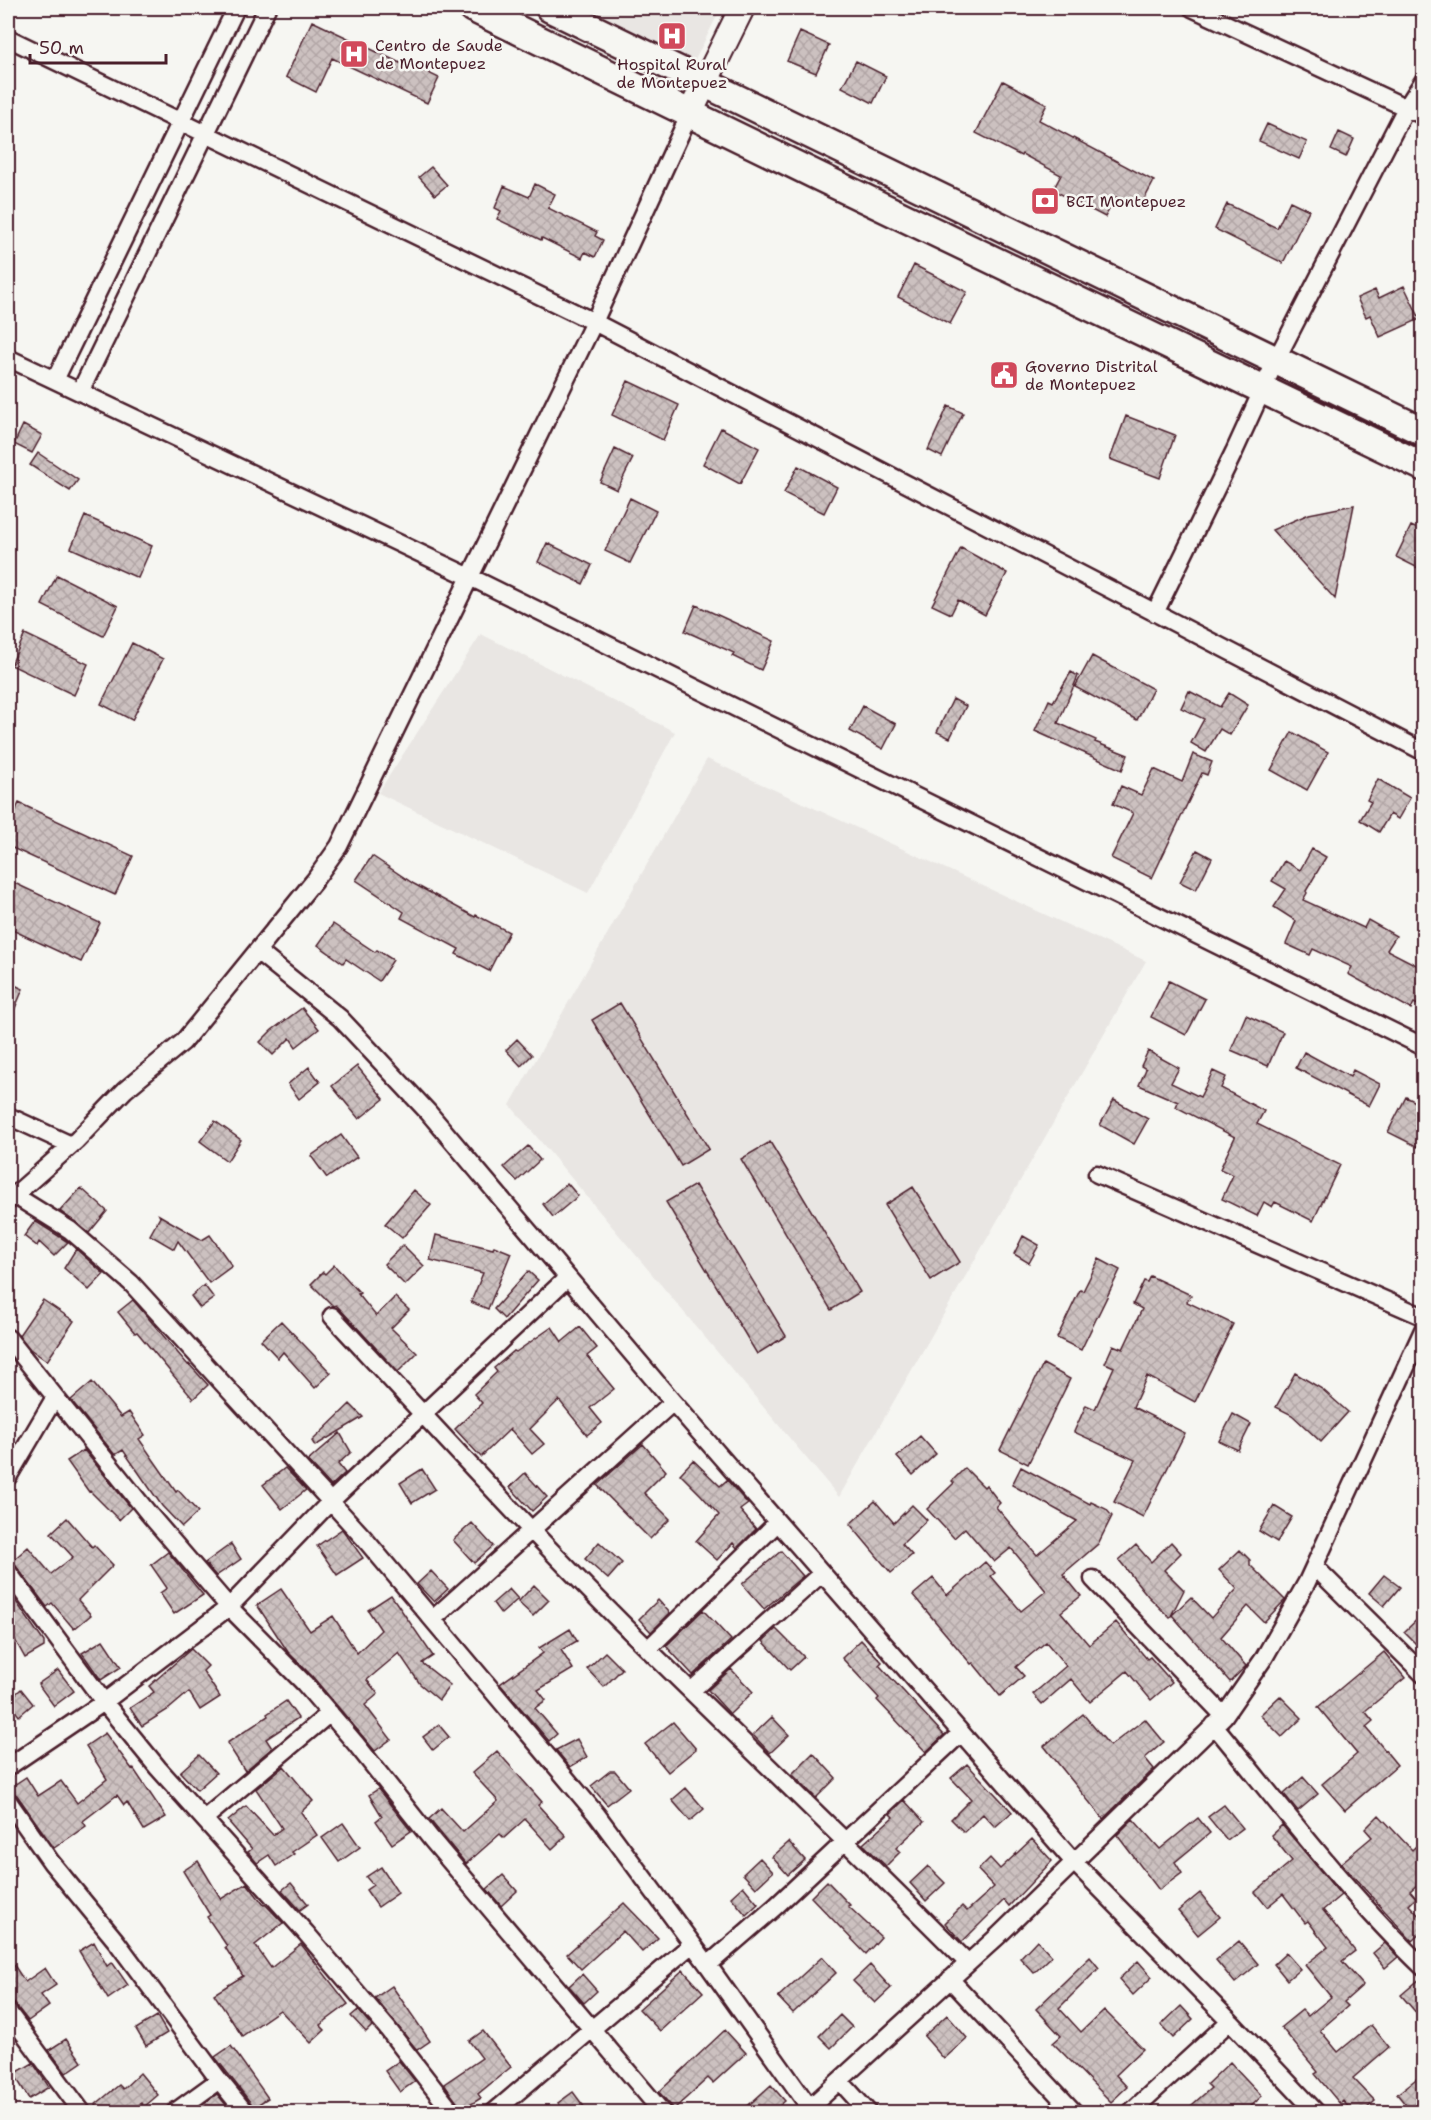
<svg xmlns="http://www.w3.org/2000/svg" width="1431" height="2120" viewBox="0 0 1431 2120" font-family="'Shantell Sans',sans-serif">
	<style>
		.built { fill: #e9e6e3 }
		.building { fill: url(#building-cross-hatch); stroke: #4a1f2b; stroke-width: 1.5 }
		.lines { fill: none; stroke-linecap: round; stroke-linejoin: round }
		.minor-casing { stroke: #4a1f2b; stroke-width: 21 }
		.secondary-casing { stroke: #4a1f2b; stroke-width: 28 }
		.primary-casing { stroke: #4a1f2b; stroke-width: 32 }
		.minor { stroke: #f6f6f2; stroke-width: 16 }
		.secondary { stroke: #f6f6f2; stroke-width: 24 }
		.primary { stroke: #f6f6f2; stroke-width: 27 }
		.labels { text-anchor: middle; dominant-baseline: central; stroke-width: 5; stroke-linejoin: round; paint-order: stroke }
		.poi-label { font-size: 16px; fill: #4a1f2b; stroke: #f6f6f2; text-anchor: start }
	</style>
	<defs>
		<pattern id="building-cross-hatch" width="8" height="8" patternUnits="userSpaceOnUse" patternTransform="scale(1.5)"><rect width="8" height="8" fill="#ccc1c0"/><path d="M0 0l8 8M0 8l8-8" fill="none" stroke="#b1a5a5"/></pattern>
	</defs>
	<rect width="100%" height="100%" fill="#f6f6f2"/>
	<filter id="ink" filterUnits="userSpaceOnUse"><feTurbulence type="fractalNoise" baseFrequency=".0167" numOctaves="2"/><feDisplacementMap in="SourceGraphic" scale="12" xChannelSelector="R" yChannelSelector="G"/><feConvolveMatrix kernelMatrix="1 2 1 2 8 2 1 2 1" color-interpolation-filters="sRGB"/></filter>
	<g filter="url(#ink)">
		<!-- built -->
		<path class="built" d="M581,8H721L693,64Z
			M481,634L675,732L588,893L378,793Z
			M707,759L1146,961L839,1497L510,1105Z"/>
		<!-- building -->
		<path class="building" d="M312,21L400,63L402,60L439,78L427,103L332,58L316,92L286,77Z
			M800,32L829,45L816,73L787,61Z
			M856,61L886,76L873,103L842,87Z
			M1003,81L1047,104L1039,120L1154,181L1139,209L1116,197L1105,217L1053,190L1061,175L1022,154L1021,156L976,133Z
			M1267,124L1307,142L1299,159L1259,141Z
			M1339,132L1354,139L1346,157L1331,150Z
			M431,167L447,185L435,195L419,177Z
			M535,184L555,194L548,208L597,232L595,236L603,240L595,257L585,252L582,258L542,238L541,240L497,219L501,211L495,208L504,186L529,197Z
			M1290,201L1309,210L1283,263L1215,229L1227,204L1277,228Z
			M914,265L967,292L950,324L898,297Z
			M1404,286L1420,319L1380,337L1370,315L1366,317L1357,298L1375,290L1379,298Z
			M628,381L679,405L663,440L612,415Z
			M948,406L963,413L942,457L928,450Z
			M1126,416L1175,435L1160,478L1110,459Z
			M23,425L42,435L32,453L14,444Z
			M721,428L759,448L740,484L703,464Z
			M615,449L633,458L617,490L600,482Z
			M38,453L78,480L70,491L30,465Z
			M798,466L837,487L824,513L784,493Z
			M630,498L656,511L630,563L605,551Z
			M1354,505L1335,599L1272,530L1309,514Z
			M85,516L152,546L138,578L71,548Z
			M1411,526L1424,532V571L1396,557Z
			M547,543L592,565L583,584L538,562Z
			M961,548L1007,573L985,615L958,600L951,614L932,605Z
			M57,575L118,606L103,636L42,605Z
			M696,605L774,641L761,670L732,656L734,653L685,631Z
			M25,634L88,664L74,695L11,665Z
			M132,643L163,659L132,720L101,704Z
			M1092,656L1153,689L1137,720L1075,687Z
			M1071,672L1078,676L1058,723L1096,740L1095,742L1128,755L1122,770L1035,731L1049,700L1053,702Z
			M1189,691L1220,707L1229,693L1248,705L1230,735L1220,729L1206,752L1191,743L1204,719L1181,708Z
			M953,699L966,706L950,738L937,732Z
			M863,706L896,724L883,749L850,731Z
			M1292,732L1328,752L1307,790L1271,770Z
			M1193,754L1212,762L1207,775L1202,773L1152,878L1111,858L1133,813L1113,804L1121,786L1141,795L1154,769L1182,782Z
			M1378,779L1410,798L1398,819L1390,814L1379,832L1360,820L1371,802L1367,800Z
			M19,803L133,856L115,895L8,846V827Z
			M1312,849L1326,857L1306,891L1307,893L1303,900L1364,928L1368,920L1396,936L1387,950L1424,969V996L1418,1005L1414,1003L1411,1009L1348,974L1352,967L1313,949L1310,955L1286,944L1296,921L1274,907L1286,889L1272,881L1284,861L1300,870Z
			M1197,850L1212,858L1196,890L1180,882Z
			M372,856L414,884L475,917L476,915L509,932L489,971L456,954L459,949L401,918L404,912L356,880Z
			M8,880L100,923L81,962L8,928Z
			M333,924L375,952L377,950L393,960L379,981L346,959L343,963L318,945Z
			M1169,981L1205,999L1186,1035L1151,1017Z
			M8,982L23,989L8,1025Z
			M620,1003L709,1149L681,1166L592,1020Z
			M302,1008L319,1029L296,1047L290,1038L273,1055L260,1042L272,1030Z
			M1246,1015L1283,1032L1268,1066L1231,1050Z
			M517,1039L532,1055L521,1066L506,1050Z
			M1148,1051L1179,1068L1171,1083L1200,1097L1213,1071L1226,1077L1221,1088L1264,1111L1257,1124L1340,1165L1313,1221L1275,1202L1272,1207L1264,1202L1257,1216L1222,1199L1233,1175L1220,1169L1235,1137L1176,1107L1178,1102L1139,1085L1146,1069L1141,1066Z
			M1304,1052L1350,1077L1353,1070L1380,1084L1369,1106L1296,1068Z
			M357,1066L384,1099L359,1119L332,1086Z
			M309,1067L320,1082L299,1099L288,1084Z
			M1406,1097L1424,1106V1150L1388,1132Z
			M1114,1100L1148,1119L1134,1144L1100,1125Z
			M215,1121L241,1140L227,1161L200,1141Z
			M341,1135L357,1157L327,1178L311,1156Z
			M770,1142L860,1292L831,1310L741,1159Z
			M528,1146L540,1160L517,1181L504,1167Z
			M567,1183L578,1196L553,1217L543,1204Z
			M695,1185L786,1336L757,1354L666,1202Z
			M913,1187L960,1262L931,1280L885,1205Z
			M81,1188L107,1211L89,1233L60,1211Z
			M414,1190L431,1205L402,1238L385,1224Z
			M159,1215L202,1240L210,1235L232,1266L209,1283L178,1241L174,1249L150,1235L160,1217Z
			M35,1221L68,1242L54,1256L39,1242L37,1246L24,1236Z
			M436,1235L493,1249L494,1246L511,1253L488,1309L471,1302L483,1273L430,1260Z
			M1023,1236L1039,1245L1029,1263L1014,1254Z
			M403,1245L424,1266L405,1285L384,1264Z
			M76,1249L104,1274L89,1290L64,1268Z
			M1099,1259L1120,1270L1081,1350L1057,1338L1080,1290L1083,1291Z
			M334,1265L360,1293L358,1294L376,1316L395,1297L409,1310L391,1328L417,1353L398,1372L340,1309L336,1305L333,1306L311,1284L323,1272L325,1274Z
			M528,1271L538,1280L504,1319L494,1309Z
			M1150,1276L1191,1295L1187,1302L1233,1324L1195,1402L1147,1376L1133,1407L1185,1433L1143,1517L1114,1502L1135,1460L1074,1432L1086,1405L1095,1409L1114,1367L1105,1363L1113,1345L1123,1349L1142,1309L1133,1304L1144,1281L1147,1282Z
			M204,1285L214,1298L200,1308L191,1296Z
			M43,1300L74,1321L47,1361L30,1349L19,1335Z
			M133,1300L188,1365L189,1364L208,1385L193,1399L137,1332L135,1333L118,1312Z
			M281,1321L331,1373L315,1388L283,1352L278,1358L261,1340Z
			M552,1327L562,1342L580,1327L597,1348L587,1356L614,1389L590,1408L602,1423L587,1435L559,1400L530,1429L544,1444L532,1454L510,1429L481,1457L455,1429L482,1403L474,1394L497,1372L494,1368L514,1351L516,1352Z
			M1043,1364L1070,1379L1028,1464L1000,1450Z
			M1295,1373L1322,1389L1348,1412L1321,1442L1292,1415L1276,1407Z
			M92,1382L121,1417L129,1412L145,1435L139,1439L176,1492L178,1490L198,1512L182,1527L162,1506L123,1450L115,1455L71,1400Z
			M350,1404L363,1417L315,1446L312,1441Z
			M1233,1414L1251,1424L1238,1450L1219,1441Z
			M340,1433L351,1452L338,1464L345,1473L331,1486L308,1461Z
			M920,1436L936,1454L913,1475L897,1457Z
			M643,1444L666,1471L644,1493L670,1519L650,1539L597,1485Z
			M84,1450L131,1508L119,1520L90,1491L89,1492L67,1461Z
			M693,1460L720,1486L727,1480L748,1504L740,1510L756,1529L737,1548L733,1543L717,1560L696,1541L719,1515L701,1495L680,1474Z
			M1021,1467L1090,1504L1091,1502L1106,1509L1112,1516L1098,1544L1063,1574L1081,1596L1061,1612L1089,1645L1116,1622L1147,1659L1150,1657L1172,1682L1151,1700L1127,1671L1090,1702L1071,1679L1042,1704L1033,1694L1066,1666L1046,1642L1016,1667L1024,1676L1000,1696L973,1663L971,1664L913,1595L933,1578L947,1595L985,1562L995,1573L991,1576L1021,1611L1046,1591L1011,1548L994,1562L965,1528L954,1538L927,1509L954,1483L952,1481L965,1468L984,1487L986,1485L1000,1503L996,1507L1037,1555L1077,1521L1012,1485Z
			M285,1468L306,1490L282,1509L263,1485Z
			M422,1469L435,1489L412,1503L400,1483Z
			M525,1473L547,1497L532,1511L510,1487Z
			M875,1501L894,1523L912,1505L927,1520L902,1544L912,1555L891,1573L850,1524Z
			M1274,1506L1292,1517L1277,1542L1259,1531Z
			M67,1518L92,1547L94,1545L113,1565L78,1600L91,1615L74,1629L52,1603L47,1607L16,1566L11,1562L28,1547L51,1574L73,1557L51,1533Z
			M472,1523L493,1546L474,1563L453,1540Z
			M342,1529L363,1558L337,1575L317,1546Z
			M599,1542L622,1563L608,1579L585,1559Z
			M1171,1542L1181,1553L1164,1570L1184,1590L1170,1618L1148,1596L1119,1560L1136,1545L1151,1562Z
			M231,1544L241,1559L216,1576L205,1563Z
			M1240,1550L1250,1560V1565L1285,1600L1264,1622L1248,1606L1221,1637L1246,1666L1230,1682L1172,1615L1191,1597L1211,1618L1237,1589L1219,1570Z
			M781,1551L803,1576L764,1609L742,1584Z
			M168,1552L203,1595L174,1614L160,1593L167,1588L151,1565Z
			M431,1571L448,1589L434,1602L417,1584Z
			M1384,1575L1400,1587L1384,1606L1369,1593Z
			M534,1585L549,1600L533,1616L518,1602Z
			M281,1589L310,1631L333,1616L357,1653L381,1630L368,1610L391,1595L433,1656L422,1663L450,1685L439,1700L420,1684L399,1653L367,1680L378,1694L365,1705L391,1739L375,1751L312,1676L288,1652L257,1605Z
			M509,1589L518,1599L501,1614L493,1603Z
			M8,1590L44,1642V1647L25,1658L8,1627Z
			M658,1600L670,1613L651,1632L639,1619Z
			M703,1610L731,1640L693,1675L666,1646Z
			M1424,1613V1652L1404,1632Z
			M570,1629L577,1641L561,1650L573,1669L538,1690L546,1700L535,1708L557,1734L549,1741L500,1684L543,1653L539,1648Z
			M776,1629L804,1657L790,1670L763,1641Z
			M103,1640L121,1667L101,1680L82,1653Z
			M861,1640L882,1662L879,1665L944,1735L926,1752L877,1700L879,1698L842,1658Z
			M191,1649L208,1666L203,1671L220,1697L200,1710L189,1692L169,1709L142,1726L130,1708L154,1692L149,1686Z
			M605,1652L622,1669L604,1687L587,1669Z
			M1384,1652L1405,1678L1365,1711L1373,1721L1366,1727L1397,1765L1345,1810L1322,1784L1357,1754L1318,1707Z
			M731,1669L753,1692L730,1714L708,1690Z
			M58,1670L74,1691L54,1706L38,1684Z
			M21,1689L33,1704L19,1716L8,1701Z
			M1280,1696L1302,1718L1282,1737L1260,1715Z
			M286,1701L298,1718L266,1739L272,1748L245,1771L227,1743L268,1716L267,1714Z
			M1083,1714L1110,1746L1145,1719L1164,1742L1145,1758L1154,1769L1103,1819L1044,1746Z
			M772,1717L789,1735L770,1753L753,1735Z
			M673,1722L696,1749L668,1772L645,1744Z
			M439,1725L449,1737L433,1750L423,1737Z
			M105,1733L132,1769L133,1768L166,1817L144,1830L127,1802L124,1805L117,1795L83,1821L86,1826L54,1848L17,1795L8,1789L26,1777L38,1796L61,1781L77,1803L107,1779L86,1746Z
			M577,1739L587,1757L570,1767L556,1750Z
			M497,1751L542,1802L538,1805L566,1836L552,1849L525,1819L504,1838L500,1834L466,1864L429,1819L441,1808L463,1832L498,1801L472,1773Z
			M813,1753L836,1778L816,1798L792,1774Z
			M199,1755L216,1773L197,1790L180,1772Z
			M967,1764L1012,1812L995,1827L983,1814L964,1832L951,1819L971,1799L951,1778Z
			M284,1766L313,1801L301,1812L317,1835L292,1852L294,1854L276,1866L269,1855L257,1863L248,1852L252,1849L228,1821L246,1806L273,1835L282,1828L256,1789Z
			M610,1771H615L629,1788L607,1805L591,1786Z
			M1303,1777L1318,1794L1298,1811L1284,1794Z
			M686,1788L704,1809L690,1821L672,1800Z
			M378,1789L411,1831L392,1844L376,1821L382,1816L369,1795Z
			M904,1800L924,1822L896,1848L900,1852L886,1866L863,1844L893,1817L890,1814Z
			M1224,1805L1243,1828L1227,1840L1208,1817Z
			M1379,1815L1412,1850L1416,1846L1424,1855V1879L1410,1891L1416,1898L1409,1905L1424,1921V1930L1412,1941L1341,1863L1372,1837L1365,1829Z
			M1198,1818L1210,1833L1175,1862L1182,1873L1159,1890L1117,1835L1133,1819L1160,1849Z
			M343,1823L360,1847L339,1862L322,1838Z
			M1282,1825L1341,1895L1323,1910L1355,1951L1342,1961L1363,1985L1344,2002L1348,2006L1320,2030L1338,2052L1371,2025L1389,2047L1353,2078L1375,2101L1363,2112H1353L1343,2101L1340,2104L1315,2074L1318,2072L1281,2027L1302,2010L1308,2016L1331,1997L1305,1965L1328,1947L1308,1921L1305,1923L1283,1894L1267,1907L1255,1892L1292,1861L1271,1835Z
			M1032,1839L1052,1861L1009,1906L1004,1900L962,1942L945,1923L962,1906L967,1911L994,1887L978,1870L990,1858L1000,1869Z
			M789,1842L805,1860L788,1875L772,1857Z
			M760,1858L773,1872L756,1888L743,1874Z
			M198,1861L221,1899L247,1883L264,1905L265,1904L283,1923L255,1945L271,1968L301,1944L348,2004L320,2025L325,2030L311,2043L280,2010L242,2036L214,1994L243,1976L225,1947L227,1946L207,1917L210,1915L183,1871Z
			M928,1866L945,1883L926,1901L910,1883Z
			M381,1867L398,1893L378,1907L366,1890L373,1885L366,1877Z
			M503,1875L517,1891L501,1906L487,1889Z
			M827,1881L850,1905L848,1906L881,1937L866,1954L811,1897Z
			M291,1883L308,1904L300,1910L282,1890Z
			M743,1886L758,1904L746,1915L731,1897Z
			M1200,1893L1220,1917L1198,1935L1178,1911Z
			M624,1903L658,1938L642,1952L623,1931L581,1969L567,1954Z
			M1037,1940L1052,1956L1034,1973L1020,1958Z
			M1239,1941L1258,1964L1235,1983L1216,1960Z
			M94,1942L107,1966L112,1962L128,1985L108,1999L79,1951Z
			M1385,1943L1398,1957L1385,1968L1373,1953Z
			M1286,1953L1300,1969L1287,1980L1274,1964Z
			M8,1956L25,1982L45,1968L56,1985L41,1995L49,2006L28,2021L8,1995Z
			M822,1957L836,1973L793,2013L778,1997Z
			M1090,1957L1099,1968L1059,2008L1081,2032L1104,2010L1143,2049L1116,2075L1127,2087L1111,2102L1053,2043L1061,2036L1036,2009Z
			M1138,1961L1152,1977L1133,1995L1119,1979Z
			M870,1965L891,1988L875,2003L853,1981Z
			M683,1970L703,1992L660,2031L639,2009Z
			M582,1974L597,1991L584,2003L569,1986Z
			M1421,1978H1424V2022L1401,1995Z
			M392,1986L430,2041L417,2050L375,1998Z
			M1181,2006L1193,2019L1173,2038L1161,2025Z
			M358,2010L372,2026L366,2032L351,2016Z
			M840,2015L852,2027L831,2048L819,2036Z
			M947,2015L967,2038L944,2059L924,2036Z
			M157,2016L167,2033L146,2046L136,2029Z
			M725,2030L746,2053L713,2083L708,2078L674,2109L659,2092Z
			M483,2031L511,2067L478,2094L481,2098L462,2110L444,2084L482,2058L469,2041Z
			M66,2039L82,2062L66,2073L49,2050Z
			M231,2046L268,2098L254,2107L215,2057Z
			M399,2061L415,2081L400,2092L385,2071Z
			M1230,2062L1262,2096L1245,2112H1184L1211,2088L1207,2084Z
			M33,2063L49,2087L29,2099L14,2074Z
			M140,2073L158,2095L144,2107L141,2103L129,2112H101L95,2105L119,2085L123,2089Z
			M1424,2073V2099L1410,2110L1397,2094Z
			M771,2085L785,2101L772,2112H741Z
			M573,2092L588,2112H565L558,2103Z
			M217,2094L232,2112H192Z"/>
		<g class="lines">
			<!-- minor casing -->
			<g class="minor-casing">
				<path id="minor" d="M1192,8L1424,116
					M8,38L594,322L1424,752
					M8,358L470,577L1424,1047
					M55,380L236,8
					M80,392L267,8
					M1155,613L1234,452L1276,360L1406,108L1424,80
					M257,951L340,1018L428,1112L673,1402L1073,1861L1230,2021L1316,2112
					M8,1116L71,1145
					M1097,1174L1424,1317
					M14,1195L70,1230L131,1283L363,1537L597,1815L708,1965L810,2108
					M8,1201L76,1141L125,1090L183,1042L314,881L339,846L594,322L690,113
					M332,1316C436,1428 539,1542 649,1650C755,1754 863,1857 968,1963
					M8,1338L149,1514L229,1607L304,1683L356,1744L432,1840L662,2112
					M8,1477L55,1397
					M1315,1567L1424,1675
					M8,1572L104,1702L158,1768L306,1933L387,2028L452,2112
					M1093,1579L1224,1716
					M433,1619L673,1402
					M648,1649L777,1523
					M691,1691L821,1574
					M1214,1725C1282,1807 1347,1894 1424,1968
					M8,1767L104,1702L229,1607L331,1501L567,1278
					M8,1801L51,1862L116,1941L219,2080L245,2112
					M204,1819L330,1713
					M708,1965L775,1907L961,1733
					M950,1979L1074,2112
					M8,2012L82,2112
					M840,2081L868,2112
					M175,2112L219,2080
					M494,2112L691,1945
					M805,2112L998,1936L1224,1716L1264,1658L1307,1582L1424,1328
					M1131,2112L1230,2021
					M1422,2112L1424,2111"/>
			</g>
			<!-- secondary casing -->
			<g class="secondary-casing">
				<path id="secondary" d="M690,113L742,8"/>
			</g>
			<!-- primary casing -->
			<g class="primary-casing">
				<path id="primary" d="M473,8L820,177L1424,467
					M550,8L1424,432"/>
			</g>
			<!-- minor -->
			<use href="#minor" class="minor"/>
			<!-- secondary -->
			<use href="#secondary" class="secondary"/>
			<!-- primary -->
			<use href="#primary" class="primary"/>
		</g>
	</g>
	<!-- icons -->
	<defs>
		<g id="hospital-square" transform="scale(1.5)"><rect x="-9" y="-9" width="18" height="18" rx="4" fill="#d1495b" stroke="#f6f6f2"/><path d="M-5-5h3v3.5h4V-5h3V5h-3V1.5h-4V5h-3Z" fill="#fff"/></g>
		<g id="bank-square" transform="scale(1.5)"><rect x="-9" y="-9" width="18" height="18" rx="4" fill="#d1495b" stroke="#f6f6f2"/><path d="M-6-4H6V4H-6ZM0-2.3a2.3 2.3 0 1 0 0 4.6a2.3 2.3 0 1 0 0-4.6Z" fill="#fff"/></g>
		<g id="civic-square" transform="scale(1.5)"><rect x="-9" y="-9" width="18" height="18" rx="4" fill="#d1495b" stroke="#f6f6f2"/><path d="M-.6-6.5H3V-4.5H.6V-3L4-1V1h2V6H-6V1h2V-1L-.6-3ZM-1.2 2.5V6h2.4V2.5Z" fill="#fff"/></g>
	</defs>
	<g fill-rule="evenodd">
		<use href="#hospital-square" x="672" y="36"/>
		<use href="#hospital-square" x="354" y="54"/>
		<use href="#bank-square" x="1045" y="201"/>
		<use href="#civic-square" x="1004" y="375"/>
	</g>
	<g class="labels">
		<!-- poi labels -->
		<g class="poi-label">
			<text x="375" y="45">Centro de Saude<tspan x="375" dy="18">de Montepuez</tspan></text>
			<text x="672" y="64" text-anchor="middle">Hospital Rural<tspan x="672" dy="18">de Montepuez</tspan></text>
			<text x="1066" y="201">BCI Montepuez</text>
			<text x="1025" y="366">Governo Distrital<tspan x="1025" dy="18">de Montepuez</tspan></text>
		</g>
	</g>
	<!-- margin -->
	<rect width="1431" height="2120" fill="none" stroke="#f6f6f2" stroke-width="30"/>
	<rect x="15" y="15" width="1401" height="2090" fill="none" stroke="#4a1f2b" stroke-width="2" filter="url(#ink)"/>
	<!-- scale -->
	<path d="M30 54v9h136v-9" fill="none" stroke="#4a1f2b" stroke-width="3"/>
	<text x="39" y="54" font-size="18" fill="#4a1f2b" stroke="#f6f6f2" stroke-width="4.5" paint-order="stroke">50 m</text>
</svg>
